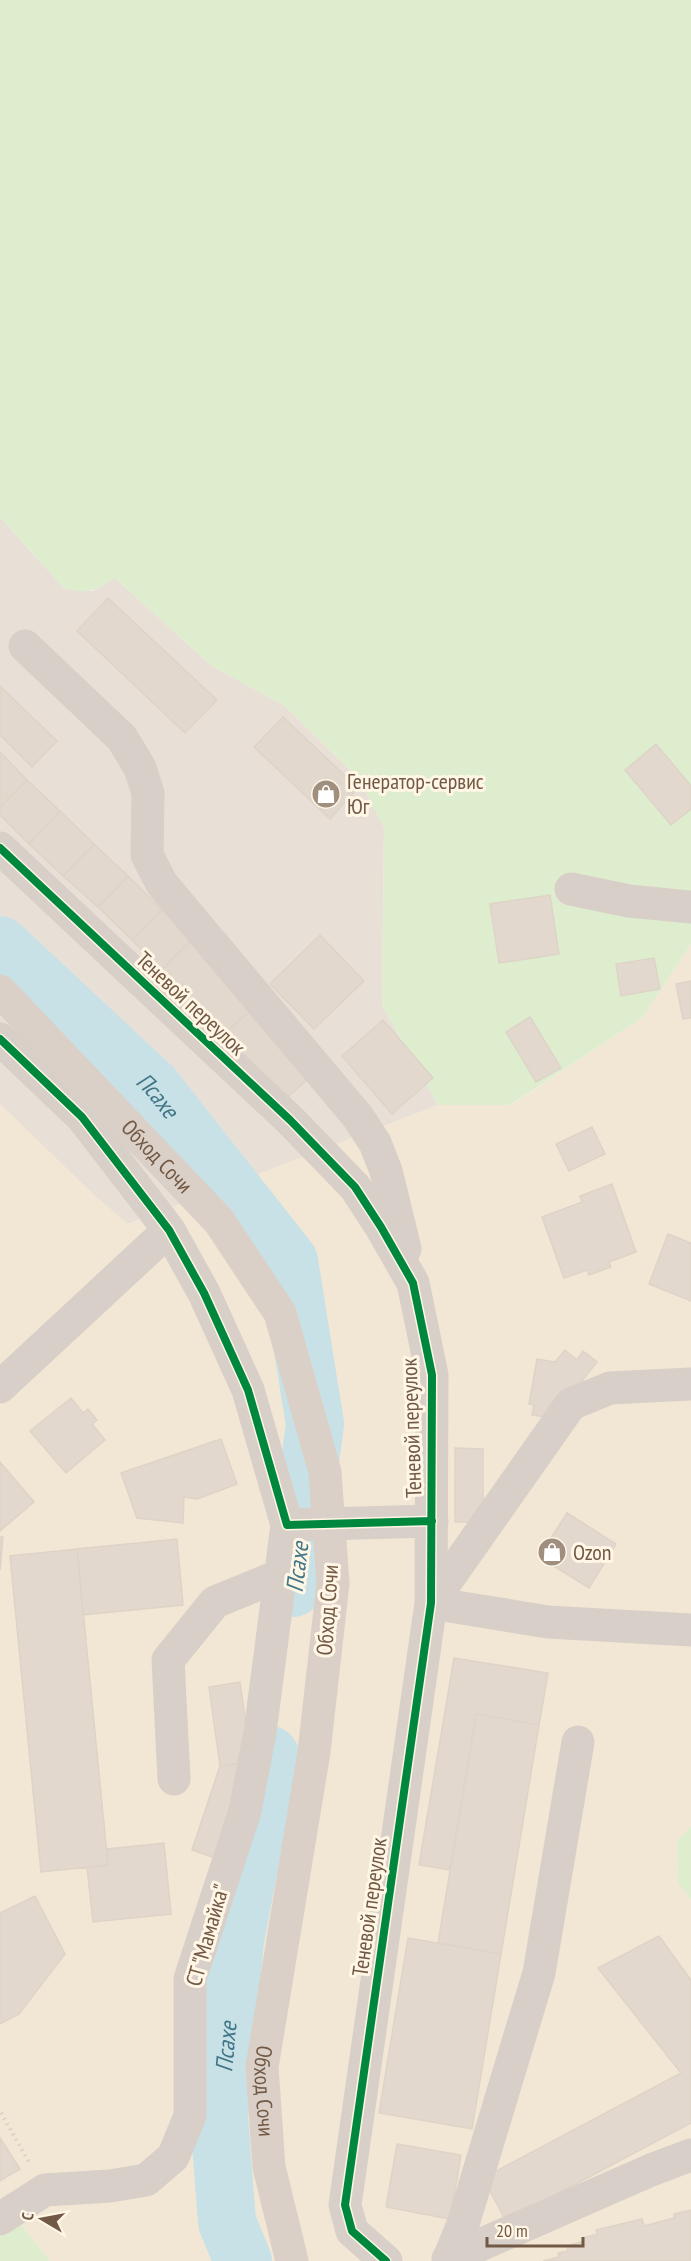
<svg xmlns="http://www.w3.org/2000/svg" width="691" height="2261" viewBox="0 0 691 2261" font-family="'PT Sans Narrow',sans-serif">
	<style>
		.residential { fill: #f2e7d4 }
		.industrial { fill: #e8e0d6 }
		.green { fill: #dfedcf }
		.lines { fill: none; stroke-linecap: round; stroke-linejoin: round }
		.river { stroke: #c7e1e6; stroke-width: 58 }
		.building { fill: #e2d8cd; stroke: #ded3c7; stroke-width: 1.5 }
		.path { stroke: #d7cfc8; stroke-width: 4; stroke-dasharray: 1.5 4.5; stroke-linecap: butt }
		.minor { stroke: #d7cfc8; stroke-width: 33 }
		.highway { stroke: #dbd0c7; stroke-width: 33 }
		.cycleway-casing { stroke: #fff6e5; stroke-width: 11 }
		.cycleway { stroke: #00873e; stroke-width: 8 }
		.labels { text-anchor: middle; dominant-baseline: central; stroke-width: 6; stroke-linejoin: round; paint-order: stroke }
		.poi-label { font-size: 22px; fill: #725946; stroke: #fff6e5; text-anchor: start }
		.street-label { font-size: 22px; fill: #725946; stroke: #fff6e5 }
		.water-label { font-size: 24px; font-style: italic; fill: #407687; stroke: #fff6e5 }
	</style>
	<rect width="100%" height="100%" fill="#f6f0e5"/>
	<!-- residential -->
	<path class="residential" d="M691,944V1827L677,1841L678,1883L691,1899V2261H50L0,2198V1104L93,1194L129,1224L438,1105H511L642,1018Z"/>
	<!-- industrial -->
	<path class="industrial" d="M0,517L64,588L93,591L115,578L212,666L285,706L360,780L384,827L382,1005L438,1105L128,1224L93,1194L0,1104Z"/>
	<!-- green -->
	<path class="green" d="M0,0H691V944L642,1018L510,1105H438L382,1005L384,827L360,780L285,706L212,666L115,578C93,591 90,594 64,588L0,517Z
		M691,1827V1899L678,1883L677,1841Z
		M0,2198L50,2261H0Z"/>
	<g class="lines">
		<!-- river -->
		<g class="river">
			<path id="s1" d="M0,945L152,1087L289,1261L315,1424L293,1588"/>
			<path id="s2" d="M243,2261L227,2222L219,2117L235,1941L270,1755"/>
		</g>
	</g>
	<!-- building -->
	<path class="building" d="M108,598L217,700L185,733L77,631Z
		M0,686L57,741L32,767L0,735Z
		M283,717L358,788L330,819L254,747Z
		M656,744L691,786V809L671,825L625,770Z
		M0,752L27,780L0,807Z
		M27,780L60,811L29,844L0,815V807Z
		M60,811L94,844L63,876L29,844Z
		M94,844L128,876L98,907L63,876Z
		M128,876L162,910L132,940L98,907Z
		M550,895L559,954L499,963L490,904Z
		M162,910L192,940L161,970L132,940Z
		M320,935L364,981L314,1029L270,984Z
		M192,940L252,1009L222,1036L161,970Z
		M654,958L660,989L621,996L616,964Z
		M691,981V1018L683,1019L676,984Z
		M252,1009L311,1076L281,1103L221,1037Z
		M530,1017L561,1068L536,1082L506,1032Z
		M383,1020L433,1078L392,1114L342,1056Z
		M592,1127L605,1154L569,1171L556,1144Z
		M612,1184L636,1252L609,1262L611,1267L589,1275L587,1270L564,1278L542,1217L582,1202L580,1196Z
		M668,1234L691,1243V1301L649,1284Z
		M565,1350L577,1360L583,1351L597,1362L553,1418L532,1415L534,1405L529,1404L537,1359L555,1362Z
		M71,1398L83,1413L88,1409L97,1420L92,1424L105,1440L66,1473L30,1431Z
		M221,1439L237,1484L197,1499L184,1497L183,1523L137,1518L121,1473Z
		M455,1448L483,1449V1522H455Z
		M0,1462L34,1502L0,1531Z
		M567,1513L616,1544L589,1588L539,1557Z
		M0,1537H3L0,1570Z
		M177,1539L183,1605L83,1615L77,1549Z
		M77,1549L108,1865L41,1872L10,1556Z
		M454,1658L548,1673L539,1725L476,1714L450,1870L419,1865Z
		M240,1682L251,1762L220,1766L209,1687Z
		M476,1714L539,1725L501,1954L438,1943Z
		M238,1764L221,1860L192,1850L220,1766Z
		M164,1843L171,1914L93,1922L87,1867L108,1865L107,1849Z
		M35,1896L65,1954L19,2014L0,2024V1913Z
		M659,1936L691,1980V2123L506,2221L483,2178L681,2073L598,1968Z
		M408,1938L501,1954L472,2129L379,2113Z
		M0,2138L20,2169L0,2181Z
		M397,2144L461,2155L450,2219L386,2207Z
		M691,2210V2261H543L559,2257L558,2253L568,2251L567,2246L584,2241L583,2238L598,2234L596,2230L642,2219L644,2226L674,2218V2214Z"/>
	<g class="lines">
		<!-- path -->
		<path class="path" d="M1,2113L29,2162"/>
		<!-- minor -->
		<path class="minor" d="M25,646L122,738L140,768L148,793L147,855L162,884L358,1117L375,1143L386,1171L405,1249
			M0,848L290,1120L355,1187L381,1227L413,1283L432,1375L431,1603L345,2205L352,2231L386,2261
			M571,889L629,901L691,907
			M0,1039L82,1117L169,1230L204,1293L248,1390L287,1525L260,1732L245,1811L190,1979V2116L173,2157L146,2180L110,2186L45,2190L0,2219
			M0,1387L169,1230
			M287,1525L432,1521
			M431,1603L571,1404L610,1388L691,1384
			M431,1603L548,1622L691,1630
			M174,1779L168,1660L215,1602L281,1575
			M448,2259L651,2170L691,2155
			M448,2261L463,2224L539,1973L578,1742"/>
		<!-- highway -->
		<path class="highway" id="s3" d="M0,991L219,1221L280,1313L325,1472L333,1583L314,1752L262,2067L269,2167L292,2261"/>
		<!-- cycleway casing -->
		<g class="cycleway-casing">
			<path id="cycleway" d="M0,848L290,1120L355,1187L381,1227L413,1283L432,1375L431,1603L345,2205L352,2231L386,2261
				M0,1039L82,1117L169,1230L204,1293L248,1390L287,1525L432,1521"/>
		</g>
		<!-- cycleway -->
		<use href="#cycleway" class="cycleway"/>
	</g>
	<!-- icons -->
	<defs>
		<g id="shop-disc" transform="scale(1.5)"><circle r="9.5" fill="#a08e7e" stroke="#fff6e5"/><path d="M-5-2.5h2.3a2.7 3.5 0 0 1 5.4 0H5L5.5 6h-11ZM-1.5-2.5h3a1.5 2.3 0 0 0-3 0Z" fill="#fff"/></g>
	</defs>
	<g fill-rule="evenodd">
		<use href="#shop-disc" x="326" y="794"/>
		<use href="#shop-disc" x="552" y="1552"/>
	</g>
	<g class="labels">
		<!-- poi labels -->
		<g class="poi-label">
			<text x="347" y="781">Генератор-сервис<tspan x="347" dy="25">Юг</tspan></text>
			<text x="573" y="1552">Ozon</text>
		</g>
		<!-- street labels -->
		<g class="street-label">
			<text transform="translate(191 1003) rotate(43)">Теневой переулок</text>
			<text stroke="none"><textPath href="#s3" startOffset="228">Обход Сочи</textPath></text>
			<text transform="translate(411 1428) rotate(-92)">Теневой переулок</text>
			<text transform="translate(327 1610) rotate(-86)">Обход Сочи</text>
			<text transform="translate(369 1907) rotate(-82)">Теневой переулок</text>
			<text transform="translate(207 1935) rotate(-74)">СТ "Мамайка"</text>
			<text stroke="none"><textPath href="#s3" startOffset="1218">Обход Сочи</textPath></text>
		</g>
		<!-- water labels -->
		<g class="water-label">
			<text stroke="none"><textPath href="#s1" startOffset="218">Псахе</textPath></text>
			<text transform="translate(297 1567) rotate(-83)">Псахе</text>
			<text stroke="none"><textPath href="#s2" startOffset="218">Псахе</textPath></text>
		</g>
	</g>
	<!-- north arrow -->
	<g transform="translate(42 2219) rotate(280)" stroke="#fff6e5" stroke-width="4.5" paint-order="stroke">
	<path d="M0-4.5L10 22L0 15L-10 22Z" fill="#725946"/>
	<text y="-9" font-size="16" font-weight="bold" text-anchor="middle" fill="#725946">С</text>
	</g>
	<!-- scale -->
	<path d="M487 2237v9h96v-9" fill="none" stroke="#725946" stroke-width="3"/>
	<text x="496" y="2237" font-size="18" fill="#725946" stroke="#fff6e5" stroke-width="4.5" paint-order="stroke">20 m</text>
</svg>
